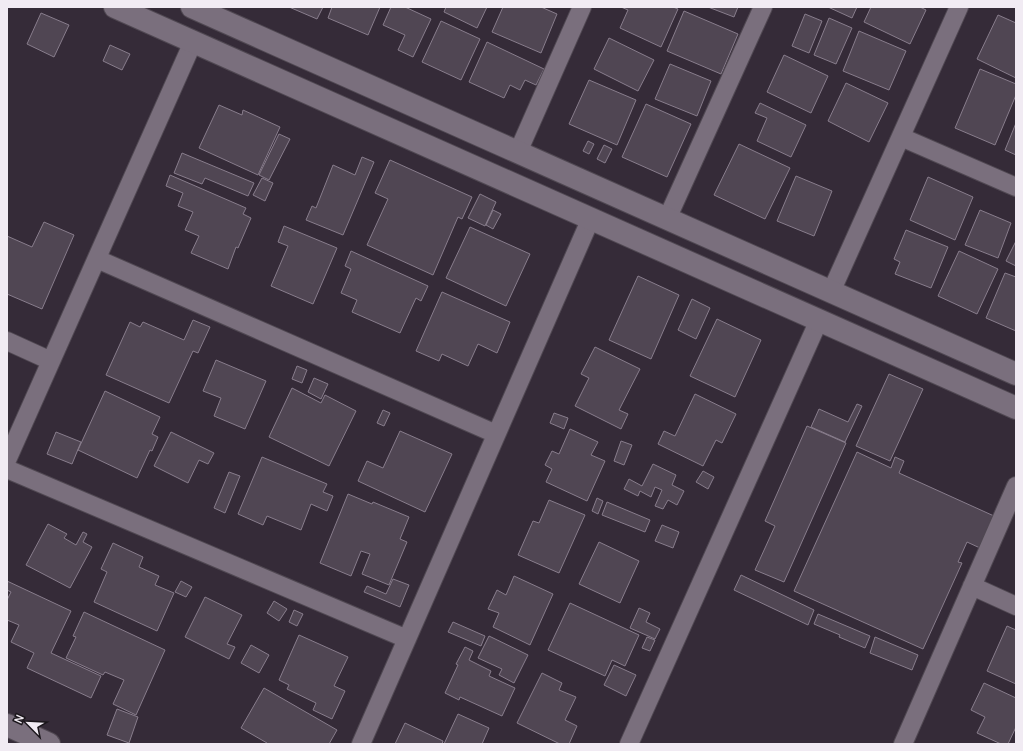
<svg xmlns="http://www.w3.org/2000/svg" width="1023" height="751" viewBox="0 0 1023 751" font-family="Manrope,sans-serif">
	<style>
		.building { fill: #504653; stroke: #887d8c }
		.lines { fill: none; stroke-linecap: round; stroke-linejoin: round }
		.minor-casing { stroke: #504852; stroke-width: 20 }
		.tertiary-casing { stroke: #504852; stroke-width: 24 }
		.minor { stroke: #7a6f7d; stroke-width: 18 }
		.tertiary { stroke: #7a6f7d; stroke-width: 22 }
	</style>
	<rect width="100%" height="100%" fill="#352b38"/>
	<!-- building -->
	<path class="building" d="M289,7H323L317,19Z
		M332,7H380L368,35L328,18Z
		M391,7H405L431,19L413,57L398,50L405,35L383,25Z
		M446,7H487L477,28L444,12Z
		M503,7H541L557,14L541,53L492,32Z
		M621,7H673L678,9L661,47L620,28L628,10Z
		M708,7H738L734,17Z
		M828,7H857L852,18Z
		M871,7H920L926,10L910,44L864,22Z
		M684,11L738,34L721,74L667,51Z
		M41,13L69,25L54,57L27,44Z
		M805,14L822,21L809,53L792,46Z
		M998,15L1016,23V78L977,59Z
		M829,18L852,28L836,64L814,55Z
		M441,21L480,39L461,80L422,62Z
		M859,31L906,51L889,90L843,71Z
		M609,38L654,60L638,91L594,69Z
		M487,42L544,69L536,85L525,80L520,90L510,85L504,98L469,82Z
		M110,45L130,54L122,70L103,61Z
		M784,55L828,76L811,113L767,92Z
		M670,64L711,81L697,116L655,99Z
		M980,69L1016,84V95L995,145L955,128Z
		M589,80L636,100L617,145L569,124Z
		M846,83L888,103L869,142L828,121Z
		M760,103L806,125L791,157L757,141L767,118L755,113Z
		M646,104L691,124L667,177L622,157Z
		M219,105L242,115L243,110L280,127L258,175L199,148Z
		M1016,123V155L1005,150Z
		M279,134L290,139L269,180L259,175Z
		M588,141L594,144L589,154L583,151Z
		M739,144L790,168L765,219L714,195Z
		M604,145L612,149L605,163L597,159Z
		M182,153L254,183L248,196L205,178L202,184L174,173Z
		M362,157L374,162L343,235L306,220L312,206L316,208L333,165L355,175Z
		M390,160L472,197L462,219L458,217L433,275L367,245L388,199L375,193Z
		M170,175L246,208L243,214L251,218L238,248L236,247L228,269L191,253L199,236L185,230L193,212L178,206L183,193L166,186Z
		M796,176L832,191L814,236L777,221Z
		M928,177L973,197L955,240L910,220Z
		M262,178L273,183L265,201L253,195Z
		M480,194L496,202L485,226L468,218Z
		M493,210L501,214L493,229L486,225Z
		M980,210L1011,223L998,258L965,245Z
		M44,222L74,235L42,309L7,294V236L32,247Z
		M284,226L337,248L313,304L271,286L288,246L278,242Z
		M470,227L530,254L506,306L446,278Z
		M906,230L948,247L931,288L895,274L900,262L894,259Z
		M1016,241V266L1006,261Z
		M351,251L428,286L421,301L416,298L400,333L352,312L357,300L341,293L351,269L345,266Z
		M959,251L998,269L977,314L938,296Z
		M1005,273L1016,277V331L986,318Z
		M638,276L679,295L651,359L609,340Z
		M442,292L510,322L497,353L478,344L468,366L442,354L439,361L416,351Z
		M692,299L710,308L696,339L678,330Z
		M717,319L761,340L735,397L690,376Z
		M193,320L210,327L198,353L193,351L169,403L106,375L130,322L140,327L143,322L184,340Z
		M595,347L640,369L619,410L628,414L621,429L575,406L589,378L581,374Z
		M216,360L266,381L245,429L214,416L221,398L203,391Z
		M297,366L307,370L302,383L292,379Z
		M889,374L923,389L890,461L856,446Z
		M314,378L328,384L321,399L308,392Z
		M292,388L321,403L325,395L356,411L329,466L269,437Z
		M105,391L160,417L152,434L158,437L152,451L150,450L137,478L78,450Z
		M695,394L736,414L722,443L716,440L703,466L658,444L664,431L675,436Z
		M857,404L862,406L845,442L811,427L819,409L848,422Z
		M383,410L390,413L384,426L377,423Z
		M554,413L568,418L564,429L550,423Z
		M807,426L846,443L784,582L755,570L775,526L765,521Z
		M570,429L598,442L591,455L605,461L587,501L546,482L552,469L545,465L552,451L559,454Z
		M400,431L452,454L425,512L358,481L367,461L383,468Z
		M56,432L81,442L72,464L47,454Z
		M171,432L214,453L208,464L199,460L188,483L154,466Z
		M621,441L632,445L624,465L614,461Z
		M857,452L891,468L895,457L904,461L899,473L994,516L980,548L967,542L958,562L962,563L923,649L794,591Z
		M262,457L327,484L323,492L333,496L327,511L311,504L301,530L267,516L263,525L238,514Z
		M653,464L676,475L672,485L684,491L677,505L668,500L663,509L655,506L662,490L655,487L651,497L640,491L638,496L624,489L629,479L642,486Z
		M703,471L714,477L708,489L696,482Z
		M229,472L240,476L225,513L214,508Z
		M348,494L372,504L373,502L409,517L400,539L407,542L389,585L362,574L370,554L361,551L351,576L320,563Z
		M597,498L603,501L598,514L592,511Z
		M549,500L585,515L559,573L518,555L533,521L539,523Z
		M607,502L650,520L645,532L602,515Z
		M48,524L67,534L64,538L76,545L83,532L87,534L83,542L92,547L70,588L26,565Z
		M662,525L679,532L673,548L655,541Z
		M599,542L639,561L620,603L579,584Z
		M113,543L143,557L139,567L159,576L155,585L174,593L157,631L94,602L107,572L101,569Z
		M741,575L814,610L808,625L734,590Z
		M514,576L553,594L530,645L493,627L499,613L488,609L497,590L506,595Z
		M393,579L409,585L400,607L364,592L367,586L386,594Z
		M7,581L71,611L51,653L101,676L91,698L27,668L34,653L11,642L19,625L7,620V600L11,592L7,590Z
		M181,581L192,587L186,597L175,592Z
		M205,597L242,615L227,644L235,647L229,659L185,637Z
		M274,601L287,609L279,621L267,613Z
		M570,603L639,635L625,666L612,660L605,676L548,650Z
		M639,608L650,613L646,622L660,629L655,639L630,628Z
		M294,610L303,614L297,626L289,622Z
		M84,612L165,650L136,715L113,704L124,680L105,672L103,675L66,658L76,637L73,636Z
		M818,614L870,636L865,648L839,637L840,635L814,624Z
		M453,622L485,636L481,646L448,632Z
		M1007,626L1016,630V684L987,671Z
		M299,635L348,657L334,686L345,691L332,719L313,710L316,703L287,689L289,685L279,680Z
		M489,636L528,655L514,683L499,675L502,669L478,658Z
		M647,637L655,640L650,651L642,648Z
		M875,637L918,655L912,670L870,653Z
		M251,645L269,655L259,673L241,663Z
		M465,647L473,651L469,660L491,671L489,676L515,688L502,716L460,697L459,700L445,693L458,665L456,664Z
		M614,665L636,675L626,696L604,685Z
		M542,673L562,683L559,690L576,697L565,720L577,726L569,744H560L517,723Z
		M984,683L1016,698V727L1008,744H1001L977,733L985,717L971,710Z
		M264,688L337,730L329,744H266L267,743L241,728Z
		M117,709L138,717L129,743L107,735Z
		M458,714L489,728L482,744H444Z
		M405,723L443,741L442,744H395Z"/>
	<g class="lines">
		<!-- minor casing -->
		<g class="minor-casing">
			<path id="minor" d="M901,137L1016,187
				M518,152L582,7
				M667,219L763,7
				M97,259L496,434
				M831,292L959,7
				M7,341L51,361
				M7,460L193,42
				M7,469L407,639
				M972,586L1016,606
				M361,744L591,218
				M629,744L819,320
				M903,744L1016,486"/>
		</g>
		<!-- tertiary casing -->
		<g class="tertiary-casing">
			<path id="tertiary" d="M115,7L1016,408
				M192,7L1016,374
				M7,725L49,744"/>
		</g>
		<!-- minor -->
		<use href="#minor" class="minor"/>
		<!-- tertiary -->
		<use href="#tertiary" class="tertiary"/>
	</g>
	<!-- border -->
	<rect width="1023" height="751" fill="none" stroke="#f1ebf3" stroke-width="16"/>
	<!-- north arrow -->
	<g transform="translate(28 723) rotate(294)" stroke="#1a161b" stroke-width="3" paint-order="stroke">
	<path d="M0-3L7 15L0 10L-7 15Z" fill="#f1ebf3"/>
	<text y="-6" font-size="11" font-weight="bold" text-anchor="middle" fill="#f1ebf3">N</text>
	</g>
</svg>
